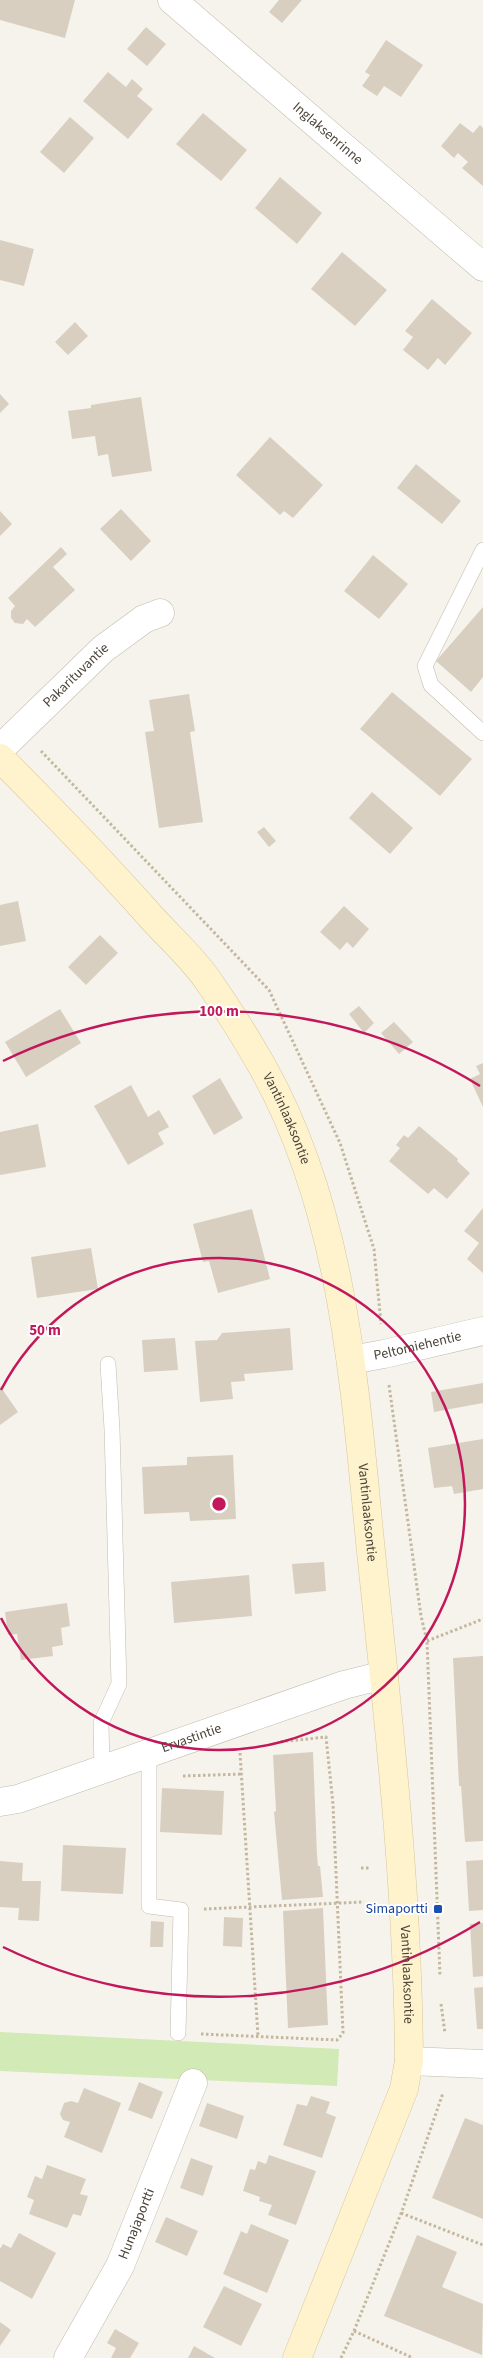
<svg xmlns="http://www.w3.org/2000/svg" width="483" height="2358" viewBox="0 0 483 2358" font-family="'Source Sans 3',sans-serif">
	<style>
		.green { fill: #d2eab5 }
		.building { fill: #d8cfc1 }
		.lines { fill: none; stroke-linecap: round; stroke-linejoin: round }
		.lane-casing { stroke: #c2bbae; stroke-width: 16 }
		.street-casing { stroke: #c2bbae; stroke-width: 29 }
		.secondary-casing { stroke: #d6c79b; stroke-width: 29 }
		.path { stroke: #c4b79f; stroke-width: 3; stroke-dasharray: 2.5 2.5; stroke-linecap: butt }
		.lane { stroke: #fff; stroke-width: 15 }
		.street { stroke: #fff; stroke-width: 28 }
		.secondary { stroke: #fff3cd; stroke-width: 28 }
		.ring { fill: none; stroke: #c2185b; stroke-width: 2.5 }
		.transit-dot { fill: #1a4fb4; stroke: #fff; stroke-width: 2 }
		.labels { text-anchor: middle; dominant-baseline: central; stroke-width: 4; stroke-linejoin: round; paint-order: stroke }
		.street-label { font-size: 14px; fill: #4b4439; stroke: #fff }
		.transit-label { font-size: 14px; fill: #164399; stroke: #fff; text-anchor: end }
		.centre { fill: #c2185b; stroke: #fff; stroke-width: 2.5 }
		.ring-label { font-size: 15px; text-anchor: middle; font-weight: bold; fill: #c2185b; stroke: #fff; stroke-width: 4; stroke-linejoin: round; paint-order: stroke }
	</style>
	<rect width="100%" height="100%" fill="#f6f3ec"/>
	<!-- green -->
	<path class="green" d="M0,2032L339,2049L337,2086L0,2071Z"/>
	<!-- building -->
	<path class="building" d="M0,0H75L65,38L0,20Z
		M279,0H302L282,23L269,12Z
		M146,27L166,44L147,66L127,49Z
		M386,40L423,65L401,97L384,86L377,96L362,86L370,75L365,72Z
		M108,72L126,87L132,79L143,89L137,96L153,109L128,139L83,101Z
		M203,113L247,150L221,181L176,144Z
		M70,117L94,138L64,173L40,152Z
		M460,123L473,133L480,125L483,128V186L462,168L468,162L458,153L454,158L441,146Z
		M280,177L322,213L297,244L255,208Z
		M0,240L34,249L24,286L0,280Z
		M342,252L387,290L355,326L311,289Z
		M432,299L472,333L445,365L438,358L428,370L403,350L413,337L405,331Z
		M75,322L88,336L68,355L55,342Z
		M0,394L9,404L0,413Z
		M141,397L152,471L112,477L108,454L98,456L95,436L72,439L68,411L91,408V405Z
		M270,437L323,485L293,518L284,511L280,515L236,475Z
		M416,464L461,501L442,524L397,488Z
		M121,509L151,541L131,561L100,529Z
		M0,511L12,524L0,536Z
		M61,547L67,554L53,567L75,590L35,627L27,619L23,624L15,623L11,618V611L15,606L8,598Z
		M373,555L408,584L379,619L344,591Z
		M483,607V677L471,692L436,661Z
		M392,692L472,759L440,796L360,729Z
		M189,694L195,731L190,732L203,822L159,828L145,732L154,731L149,700Z
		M372,792L413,828L390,854L349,818Z
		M264,827L276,841L269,847L257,832Z
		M18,901L26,941L0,946V905Z
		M344,906L369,929L353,948L347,942L340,950L320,932Z
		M100,935L118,953L86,985L68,967Z
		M359,1006L374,1023L364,1033L349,1014Z
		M60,1009L81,1043L26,1077L5,1042Z
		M394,1022L413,1042L399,1054L381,1033Z
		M483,1063V1107L470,1079L480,1074L476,1066Z
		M220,1078L243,1118L214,1135L192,1096Z
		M131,1085L148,1117L159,1110L169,1127L158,1133L164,1144L128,1165L94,1106Z
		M38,1124L46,1167L0,1175V1132Z
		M419,1126L458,1159L457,1161L470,1173L447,1199L434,1188L428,1194L389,1161L400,1148L396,1145L404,1135L408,1138Z
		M483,1208V1273L467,1259L479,1243L464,1231Z
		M252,1209L270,1279L218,1293L209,1261L203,1262L193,1224Z
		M91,1248L98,1289L37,1298L31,1257Z
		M290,1328L293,1370L244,1374L245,1381L231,1382L233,1399L200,1402L195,1341L217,1340L222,1333Z
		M175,1338L178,1370L144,1372L142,1340Z
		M483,1383V1403L434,1412L431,1392Z
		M0,1386L18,1412L0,1425Z
		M483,1439V1489L454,1494L452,1486L434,1488L428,1448Z
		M233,1455L236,1519L190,1521L189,1512L144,1514L142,1467L187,1465V1457Z
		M324,1562L326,1591L295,1594L292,1564Z
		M249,1575L252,1616L174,1623L171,1582Z
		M67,1603L70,1626L61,1628L63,1645L52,1647L53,1656L21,1660L17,1634L8,1635L5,1612Z
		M483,1656V1841L465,1842L461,1786H459L453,1658Z
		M313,1752L317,1855L318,1866H320L323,1897L282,1900L274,1812L276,1811L273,1755Z
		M162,1788L224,1791L222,1835L160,1832Z
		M63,1845L126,1848L123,1894L61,1891Z
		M483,1860V1910L469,1911L466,1861Z
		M0,1861L23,1863L22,1881H41L39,1921L18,1920L19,1908L0,1907Z
		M323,1908L328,2025L288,2028L283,1911Z
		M224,1917L243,1918L242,1947L223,1946Z
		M151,1921L164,1922L163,1947H150Z
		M483,1923V1976L473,1977L470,1924Z
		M483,1987V2029H477L474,1988Z
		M139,2082L163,2092L152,2119L128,2110Z
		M84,2088L121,2103L102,2153L64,2137L70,2122L63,2120L60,2114L64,2103L71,2101L78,2103Z
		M311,2096L330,2102L326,2113L336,2117L322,2158L283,2145L297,2104L307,2106Z
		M207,2103L244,2116L237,2139L199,2126Z
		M465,2118L483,2125V2219L432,2198Z
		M269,2155L316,2171L296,2225L268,2215L272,2205L259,2201L260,2197L243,2191L250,2169L255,2170L258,2161L266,2164Z
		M191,2158L213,2166L203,2196L180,2188Z
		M47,2165L86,2179L80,2194L88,2196L81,2216L73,2214L67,2228L29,2214L34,2200L27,2197L35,2176L42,2179Z
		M166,2217L198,2231L187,2256L155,2242Z
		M251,2224L289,2240L267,2293L223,2274L241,2231L247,2234Z
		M19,2233L56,2253L32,2299L0,2281V2249L3,2244L11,2248Z
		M417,2235L457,2252L442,2287L483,2304L482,2355L384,2316Z
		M224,2286L262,2304L241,2346L203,2327Z
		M0,2322L11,2330L0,2346Z
		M115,2329L139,2343L130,2358H111L116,2348L107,2343Z
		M194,2346L215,2358H188Z"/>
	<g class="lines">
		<!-- lane casing -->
		<g class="lane-casing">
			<path id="lane" d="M483,550L425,666L431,685L483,733
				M149,1753V1906L181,1910L178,2033
				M102,1770L101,1723L119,1684L112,1429L108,1364"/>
		</g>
		<!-- street casing -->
		<g class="street-casing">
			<g id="street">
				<path id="s1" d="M172,0L483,267"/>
				<path id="s2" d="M0,749L103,649L144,619L160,613"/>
				<path id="s3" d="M351,1360L384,1354L483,1331"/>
				<path id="s4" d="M0,1802L18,1799L344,1685L384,1675"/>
				<path d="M409,2061L483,2064"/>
				<path id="s5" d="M68,2358L120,2266L193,2083"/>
			</g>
		</g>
		<!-- secondary casing -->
		<g class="secondary-casing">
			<g id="secondary">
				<path id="s6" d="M0,758C52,810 103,863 152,918C171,939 194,959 209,982C228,1009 246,1038 262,1066C348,1219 355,1400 373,1571C390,1734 408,1897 409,2061L404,2089L297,2358"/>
			</g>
		</g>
		<!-- path -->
		<path class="path" d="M41,751L269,990L340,1143L374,1249L381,1324
			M389,1385L421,1616L427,1641L440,1976
			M427,1641L483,1619
			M240,1753L258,2036
			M183,1776L242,1774
			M361,1868H370
			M204,1909L364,1902
			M441,2004L445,2033
			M201,2034L337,2040L343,2033L333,1804L326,1737L279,1742
			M401,2213L483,2245
			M354,2331L413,2358
			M341,2358L354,2331L402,2211L443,2093"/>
		<!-- lane -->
		<use href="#lane" class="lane"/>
		<!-- street -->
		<use href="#street" class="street"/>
		<!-- secondary -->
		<use href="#secondary" class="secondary"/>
	</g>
	<!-- distance rings -->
	<g class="ring">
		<path d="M1 1390A246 246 0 1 1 1 1618"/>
		<path d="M480 1922A493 493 0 0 1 3 1947M3 1061A493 493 0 0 1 480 1086"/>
	</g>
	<!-- markers -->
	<rect class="transit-dot" x="433" y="1904" width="10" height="10" rx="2.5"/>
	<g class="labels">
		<!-- street labels -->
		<g class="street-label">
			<text stroke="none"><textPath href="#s1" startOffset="205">Inglaksenrinne</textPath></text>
			<text stroke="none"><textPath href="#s2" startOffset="106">Pakarituvantie</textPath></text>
			<text stroke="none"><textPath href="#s6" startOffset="464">Vantinlaaksontie</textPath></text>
			<text stroke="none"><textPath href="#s3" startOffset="68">Peltomiehentie</textPath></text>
			<text stroke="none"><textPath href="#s6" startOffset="868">Vantinlaaksontie</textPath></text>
			<text stroke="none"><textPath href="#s4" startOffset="202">Ervastintie</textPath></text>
			<text stroke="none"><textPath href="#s6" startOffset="1332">Vantinlaaksontie</textPath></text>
			<text stroke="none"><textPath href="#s5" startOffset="151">Hunajaportti</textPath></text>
		</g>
		<!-- transit labels -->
		<g class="transit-label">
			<text x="428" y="1909">Simaportti</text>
		</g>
	</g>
	<circle cx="219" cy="1504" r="8" class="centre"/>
	<g class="ring-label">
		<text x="219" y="1016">100 m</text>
		<text x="45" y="1335">50 m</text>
	</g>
</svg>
